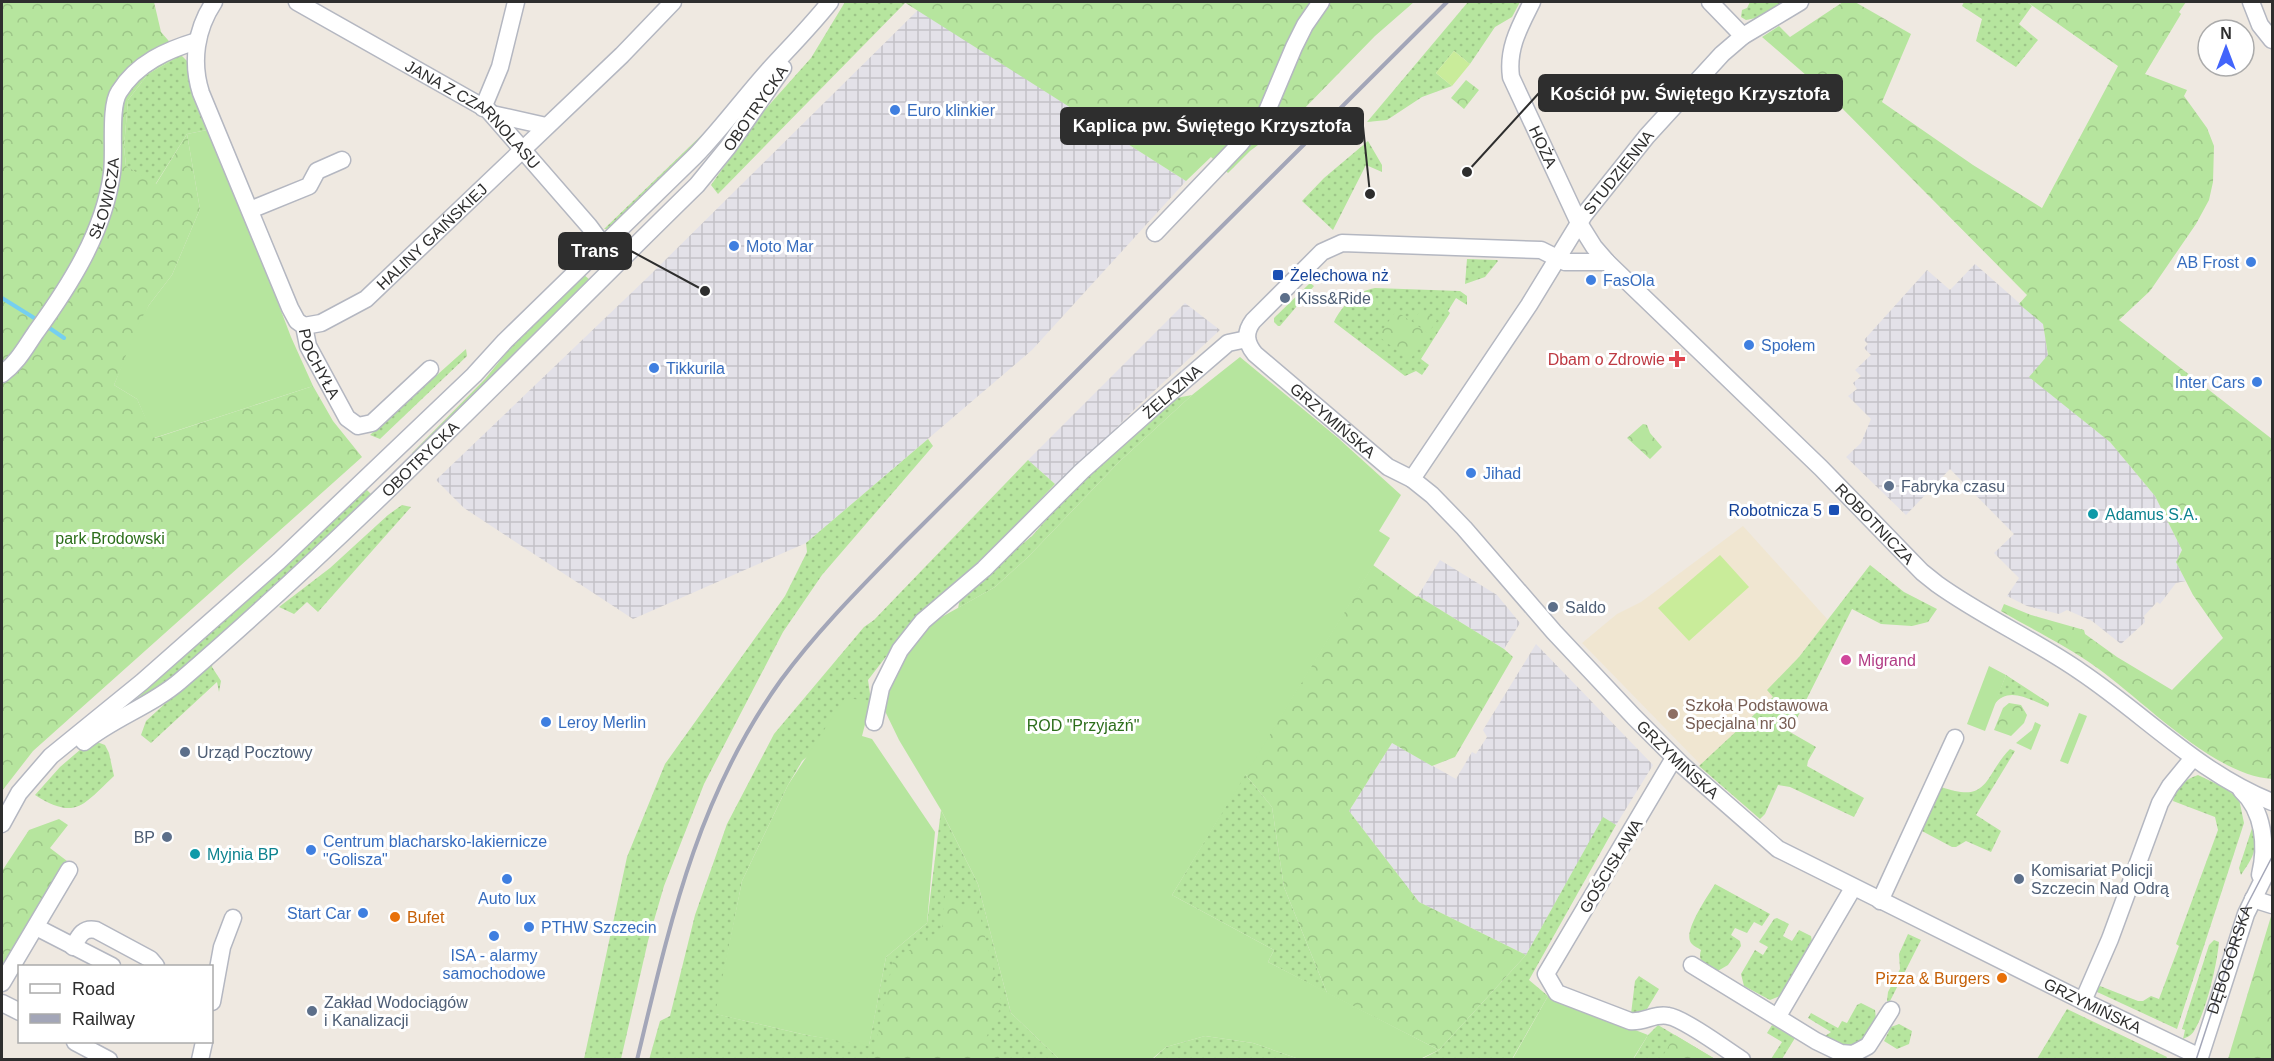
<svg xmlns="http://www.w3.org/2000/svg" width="2274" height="1061" viewBox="0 0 2274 1061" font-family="Arial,sans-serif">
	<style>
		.industrial { fill: url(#industrial-grid) }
		.education { fill: #f0e6d1 }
		.grass { fill: url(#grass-dots) }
		.forest { fill: url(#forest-crowns) }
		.garden { fill: #b6e59e }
		.pitch { fill: #c9ec9a }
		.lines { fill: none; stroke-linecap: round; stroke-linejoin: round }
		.stream { stroke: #75cff0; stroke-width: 4 }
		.minor-casing { stroke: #b4b7c1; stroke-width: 19 }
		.minor { stroke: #fff; stroke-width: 16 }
		.tram { stroke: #a3a6b8; stroke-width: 1.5 }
		.rail { stroke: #a3a6b8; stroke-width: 4 }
		.shop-dot { fill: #3f7fe0; stroke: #fff; stroke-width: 2 }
		.transit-dot { fill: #1a4fb4; stroke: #fff; stroke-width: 2 }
		.service-dot { fill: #5c6f8a; stroke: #fff; stroke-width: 2 }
		.health-dot { fill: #e0444e; stroke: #fff; stroke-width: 2 }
		.culture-dot { fill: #0f9aa8; stroke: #fff; stroke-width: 2 }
		.hotel-dot { fill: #d1479c; stroke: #fff; stroke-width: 2 }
		.education-dot { fill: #8d6e63; stroke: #fff; stroke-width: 2 }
		.food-dot { fill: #e8710a; stroke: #fff; stroke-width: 2 }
		.labels { text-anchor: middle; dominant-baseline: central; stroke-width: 6; stroke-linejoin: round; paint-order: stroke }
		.street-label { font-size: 16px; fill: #2e2e2e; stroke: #fff }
		.shop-label { font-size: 16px; fill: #366cbe; stroke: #fff; text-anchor: start }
		.transit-label { font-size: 16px; fill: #164399; stroke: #fff; text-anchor: start }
		.service-label { font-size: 16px; fill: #4e5e75; stroke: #fff; text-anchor: start }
		.health-label { font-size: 16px; fill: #be3a42; stroke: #fff; text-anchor: end }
		.culture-label { font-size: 16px; fill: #0d838f; stroke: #fff; text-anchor: start }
		.park-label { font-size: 16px; fill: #2c6e1b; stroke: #fff }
		.hotel-label { font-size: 16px; fill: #b23c85; stroke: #fff; text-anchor: start }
		.education-label { font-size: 16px; fill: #785e54; stroke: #fff; text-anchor: start }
		.food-label { font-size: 16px; fill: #c56008; stroke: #fff; text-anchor: start }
		.leader { fill: none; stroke: #2e2e2e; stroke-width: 2 }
		.callout-dot { fill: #2e2e2e; stroke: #fff; stroke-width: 2 }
		.callout { fill: #2e2e2e; stroke: #2e2e2e; stroke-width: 2 }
		.callout-label { font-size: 18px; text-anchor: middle; font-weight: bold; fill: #fff }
	</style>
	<defs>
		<pattern id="industrial-grid" width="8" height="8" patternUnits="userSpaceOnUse" patternTransform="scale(1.5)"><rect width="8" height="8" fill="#e3e1e8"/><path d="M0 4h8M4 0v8" fill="none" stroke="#c3c1c7"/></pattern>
		<pattern id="grass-dots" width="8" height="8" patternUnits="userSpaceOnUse" patternTransform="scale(1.5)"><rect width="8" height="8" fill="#b6e59e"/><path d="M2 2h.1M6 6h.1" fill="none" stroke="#9dc588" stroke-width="1.8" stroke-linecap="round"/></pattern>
		<pattern id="forest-crowns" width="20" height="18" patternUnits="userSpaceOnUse" patternTransform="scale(1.5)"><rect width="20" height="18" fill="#b6e59e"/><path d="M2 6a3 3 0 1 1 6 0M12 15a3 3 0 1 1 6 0" fill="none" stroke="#9dc588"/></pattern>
	</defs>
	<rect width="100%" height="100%" fill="#efe9e1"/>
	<!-- industrial -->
	<path class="industrial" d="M918,10L1186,181L1032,350L806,543L633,619L464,508L436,480L648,277Z
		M1975,264L2043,324L2048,356L2030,377L2110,442L2155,496L2182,550L2176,562L2186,581L2176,583L2160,604L2157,602L2144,616L2145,622L2121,644L2092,621L2067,610L2059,614L2027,606L2007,596L2019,578L1994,553L2014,534L1950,469L1906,515L1846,457L1861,443L1871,419L1848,396L1857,389L1853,383L1861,376L1855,370L1871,355L1864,348L1868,344L1864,340L1927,270L1950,290Z
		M1185,303L1220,330L1140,404L1067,477L1058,485L1055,484L1028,460Z
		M1440,560L1497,595L1520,623L1504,649L1418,596Z
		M1536,644L1653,765L1616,825L1603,818L1526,955L1419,902L1349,811L1392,743L1456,779L1472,752L1476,754L1487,737L1483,730Z"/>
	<!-- education -->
	<path class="education" d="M1743,526L1828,620L1799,657L1768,690L1773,696L1701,765L1582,643L1617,614L1641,602Z"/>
	<!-- grass -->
	<path class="grass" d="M845,2H906L718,194L711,185L761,114L811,58Z
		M1468,2H1520L1512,17L1495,27L1470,64L1454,51L1436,73L1452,86L1422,97L1387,120L1367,122Z
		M1750,2H1784L1756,18L1746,20L1741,17L1742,10L1747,8Z
		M1964,2H2027L2032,6L2019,24L2038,40L2016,67L1976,41L1982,19L1962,6Z
		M181,55L189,63L212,129L187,134L155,185L126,166L124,147L128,100L148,74Z
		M711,126L705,135L609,229H604Z
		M1368,141L1382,165V172L1366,165L1333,230L1302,201L1324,178Z
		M1467,259L1497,260L1498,261L1485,277L1465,284Z
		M583,274L590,280L413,455L412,453L415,450L485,379L511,347Z
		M1310,283L1314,286L1280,326H1278L1274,322V318Z
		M1375,288L1460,291L1467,296V305L1456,298L1448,311L1450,313L1421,359L1429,365L1422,375L1416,371L1405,376L1334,322C1342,305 1357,291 1375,288Z
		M466,349L467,356L380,439L370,435Z
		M1192,395L1119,462L1028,557L995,587L958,608L961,595L1032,536L1076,486L1171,399Z
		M928,439L933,446L822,575L783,632L704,784L664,886L648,941L621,1059H584L627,857L665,764L785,596L807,552L806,543Z
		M1028,460L1055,484L998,544L912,623L868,680L871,701L802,761L788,785L742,881L716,1014L806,1035L869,1045L886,957L927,923L941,810L978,884L1011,1013L1059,1059L649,1060L660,1021L670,1016L695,915L727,824L774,734L864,627L874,620Z
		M366,489L373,496L172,679L131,704Z
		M402,505L411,507L318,612L307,602L294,614L279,607L330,568L388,515Z
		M1870,565L1904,592L1937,609L1928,622L1912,626L1881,624L1852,609L1790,732L1816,747L1808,761L1807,766L1864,798L1854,817L1790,787L1778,785L1765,814L1760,819L1699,766L1773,697L1767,690L1799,657Z
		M213,660L212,667L221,681L219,692L217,682L151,743L141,735L146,721Z
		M2006,675L2049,703L2048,707C2030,700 2008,685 1994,705Z
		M97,742L105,745L109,753L114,776C83,805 76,821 35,795L60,767L88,743Z
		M2010,749L2015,751L1976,815L2001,831L1991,852L1966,841L1956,847H1952L1922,831L1941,787C1990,804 1983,777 2010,749Z
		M1245,774L1272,807L1284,887L1327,993L1268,962L1274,950L1172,895Z
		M2198,775L2225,788L2239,799L2244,823L2177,1029L2095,991L2100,986L2138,1001H2143L2151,996L2159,999L2179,946L2176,944L2218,830L2215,817L2173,801C2175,787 2186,779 2198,775Z
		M1603,817L1616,825L1529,980L1548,996L1512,1059L1420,1060L1439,1050L1526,955Z
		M2254,822C2256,850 2257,852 2241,875L2239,868Z
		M1715,884L1770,914L1762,926L1754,922L1747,933L1735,928L1731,935L1740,941L1741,946L1728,965L1716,972C1706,967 1697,962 1701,950C1697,947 1692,946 1690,941C1685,928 1708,896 1715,884Z
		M1777,918L1789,924L1783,936L1792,941L1799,930L1811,936L1812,941L1780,996L1770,1000L1744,986L1741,974L1755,950L1763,955L1768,947L1759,942L1774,919Z
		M1908,934L1921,940L1889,1003L1887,1001L1888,992L1900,969L1899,954Z
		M2214,940L2219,942C2217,965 2206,1012 2194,1031C2191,1036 2187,1037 2183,1039L2185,1030L2182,1029L2209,945Z
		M1639,976L1659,989L1647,1009L1631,1014L1635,981Z
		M1861,1003L1875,1010L1876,1019L1867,1040L1848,1048L1822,1038L1831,1032L1808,1018L1811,1013L1838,1028L1842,1021L1847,1023L1857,1005Z
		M2067,1009L2167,1057L2166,1059H2037Z
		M1899,1024L1912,1031L1909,1044L1897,1049L1884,1041L1891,1027Z
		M1658,1025L1715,1059L1633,1060L1648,1035Z
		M1772,1025L1795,1038L1782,1059H1771L1782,1042L1767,1033Z
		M1205,1036L1253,1043L1299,1059L1152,1060L1166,1047Z"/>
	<!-- forest -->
	<path class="forest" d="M2,2H154L161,32L181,55L148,74L128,100L124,147L126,166L156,184L187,134L200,209L172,275L149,305L114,385L137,399L155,438L313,386L333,421L362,457L33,751L2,791Z
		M904,2H1414L1375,36L1299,114L1250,151L1228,173L1211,157L1186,181Z
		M1843,2H1855L1911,34L1882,102L1973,165L2042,208L2118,66L2027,2H2186L2179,12L2181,14L2145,74L2187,90L2184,96L2207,128L2214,146L2213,182L2209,200L2196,224L2150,291L2119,320L2272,439V779C2213,775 2144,701 2096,667C2067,646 2033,630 2001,611L2004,604L2031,615L2084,630L2085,634L2117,657L2172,690L2223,638L2193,595L2176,562L2182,550L2155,496L2110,442L2029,377L2048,355L2043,324L2019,304L2027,295L1829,95L1762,37L1779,26L1790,37Z
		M1466,80L1479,90L1464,109L1451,98Z
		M1421,310L1437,320L1429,332L1413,321Z
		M1396,311L1428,333L1410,360L1378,336Z
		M1643,424L1647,425L1650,433L1662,447L1650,459L1627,438Z
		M1373,565L1417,597L1418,596L1504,649L1513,657L1455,757L1432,766L1392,743L1349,811L1419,902L1526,955L1439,1050L1327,993L1284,887L1272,807L1245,774Z
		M2009,703L2021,705L2027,715L2024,723L2011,736L1994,730L2003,708Z
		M59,819L68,825L50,848L67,861L2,965V871L29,830Z
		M945,895L959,905L977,904L1002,1004L986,1038L1000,1059H861L873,1058L893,961L942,929Z
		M2272,913V1059H2228Z
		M1675,1035L1715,1059H1661Z"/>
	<!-- garden -->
	<path class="garden" d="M212,129L291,337L313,386L154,438L137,399L114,385L138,325L149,305L172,275L200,209L187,134Z
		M1240,357L1338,438L1401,495L1379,531L1390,538L1172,895L1274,950L1268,962L1439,1050L1420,1059H1299L1253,1043L1205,1036L1166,1047L1152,1059H1059L1011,1013L978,884L941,810L899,740L884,709L885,690L911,641L924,627L995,587L1028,557L1119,462L1192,395Z
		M1989,666L2006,675L1985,731L1967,724Z
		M845,698L871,701L862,736L872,739L935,832L927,923L886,957L869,1046L806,1035L715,1014L742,881L788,785Z
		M2079,713L2087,716L2068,764L2060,761Z
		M2035,722L2041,725L2031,750L2016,743L2032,730Z
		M1548,996L1648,1035L1633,1059L1512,1060Z"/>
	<!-- pitch -->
	<path class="pitch" d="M1454,51L1470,64L1452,86L1436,73Z
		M1720,555L1749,587L1689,641L1658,608Z"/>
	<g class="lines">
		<!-- stream -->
		<path class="stream" d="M2,298L39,321
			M45,325L64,338"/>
		<!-- minor casing -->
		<g class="minor-casing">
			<g id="minor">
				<path id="s1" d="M214,2C196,29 191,62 201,93L290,308L297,321L304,326L308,346L347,418L358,426L372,423L430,369"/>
				<path id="s2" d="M297,2L488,110L589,226L609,253"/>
				<path id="s3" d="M1532,2C1520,26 1507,48 1511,77L1579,223L1594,247L1607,262L1821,468L1922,572L1937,584C1983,617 2035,640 2081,672C2145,715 2199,773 2272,802"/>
				<path d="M1710,2L1743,36"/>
				<path d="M2251,2L2260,25L2272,40"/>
				<path d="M483,108L500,67L516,2"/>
				<path d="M492,114L546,126"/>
				<path d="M250,210L309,186L317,171L342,160"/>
				<path d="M1155,233L1240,144L1267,111L1294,47L1305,25L1321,2"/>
				<path id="s4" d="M1607,262H1565L1541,250L1342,243L1322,252L1253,321C1244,333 1246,343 1255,354L1388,467L1412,479L1432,495L1464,528L1554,632L1634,717L1682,765L1778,849L2083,1001L2200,1057"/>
				<path id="s5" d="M304,326L321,323L366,299L622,55L673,2"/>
				<path id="s6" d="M2,374C18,362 25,348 36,332C70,285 104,232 112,173C115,152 109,107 119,92C137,63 167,50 197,41"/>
				<path id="s7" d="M1412,479L1529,305L1584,215L1647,136L1722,54L1743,36L1800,2"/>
				<path id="s8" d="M874,722L881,688L900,650L923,621L984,569L1082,471L1156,405L1228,343L1247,339"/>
				<path id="s9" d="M84,742C113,718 151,706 180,681C361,525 526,352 697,185L728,147L783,68"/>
				<path d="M1674,758L1546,974L1557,993L1630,1021C1643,1023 1655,1013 1668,1016C1683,1018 1727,1050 1742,1060"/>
				<path d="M2241,790C2264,811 2267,846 2260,875"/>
				<path d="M2,824L19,793L51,756L142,682L279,561L474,375L505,341L695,156C721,129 743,99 768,71C789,48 810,27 830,2"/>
				<path d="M2253,899L2272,905"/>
				<path d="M1880,901L1955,738"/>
				<path d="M36,927L112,966"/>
				<path d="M73,947C79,936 83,927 96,930L150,959L156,966"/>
				<path d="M1692,965L1816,1041L1841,1053L1853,1054L1868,1046L1891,1010"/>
				<path d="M2,983L69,870"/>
				<path d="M2083,1001L2110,939L2160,803L2170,786L2193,758"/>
				<path d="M212,1002L222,947L233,918"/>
				<path d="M2,1003L20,1012"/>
				<path d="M1778,1016L1853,888"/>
				<path d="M75,1042L109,1060"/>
				<path d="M200,1060L204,1042"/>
				<path d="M2199,1060L2246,914L2272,861"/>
			</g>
		</g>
		<!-- minor -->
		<use href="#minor" class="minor"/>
		<!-- tram -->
		<path class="tram" id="s10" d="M2196,1060L2246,907L2272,857"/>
		<!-- rail -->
		<path class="rail" d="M637,1060C670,923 697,797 781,680C817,631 860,588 902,545L1447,2"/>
	</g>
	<!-- markers -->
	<g class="shop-dot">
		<circle cx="895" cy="110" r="6"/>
		<circle cx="734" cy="246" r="6"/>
		<circle cx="2251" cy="262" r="6"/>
		<circle cx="1591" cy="280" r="6"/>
		<circle cx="1749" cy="345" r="6"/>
		<circle cx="654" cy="368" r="6"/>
		<circle cx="2257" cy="382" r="6"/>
		<circle cx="1471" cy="473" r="6"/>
		<circle cx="546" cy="722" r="6"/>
		<circle cx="311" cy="850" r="6"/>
		<circle cx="507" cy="879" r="6"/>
		<circle cx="363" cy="913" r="6"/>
		<circle cx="529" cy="927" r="6"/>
		<circle cx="494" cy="936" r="6"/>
	</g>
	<g class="transit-dot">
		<rect x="1272" y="269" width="12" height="12" rx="3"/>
		<rect x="1828" y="504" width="12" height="12" rx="3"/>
	</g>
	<g class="service-dot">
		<circle cx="1285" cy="298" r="6"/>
		<circle cx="1889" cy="486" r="6"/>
		<circle cx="1553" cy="607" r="6"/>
		<circle cx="185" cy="752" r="6"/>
		<circle cx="167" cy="837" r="6"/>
		<circle cx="2019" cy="879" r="6"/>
		<circle cx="312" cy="1011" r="6"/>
	</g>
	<path class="health-dot" d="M1674 350h6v6h6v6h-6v6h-6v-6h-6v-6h6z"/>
	<g class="culture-dot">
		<circle cx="2093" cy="514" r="6"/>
		<circle cx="195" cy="854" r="6"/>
	</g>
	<circle class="hotel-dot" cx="1846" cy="660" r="6"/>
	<circle class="education-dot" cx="1673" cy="714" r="6"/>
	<g class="food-dot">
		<circle cx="395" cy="917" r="6"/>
		<circle cx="2002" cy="978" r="6"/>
	</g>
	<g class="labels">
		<!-- street labels -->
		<g class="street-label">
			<text stroke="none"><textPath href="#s9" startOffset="927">OBOTRYCKA</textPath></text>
			<text stroke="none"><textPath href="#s2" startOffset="210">JANA Z CZARNOLASU</textPath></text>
			<text stroke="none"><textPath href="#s3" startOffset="156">HOŻA</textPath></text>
			<text stroke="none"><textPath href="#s7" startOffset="370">STUDZIENNA</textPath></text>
			<text stroke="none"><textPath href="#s6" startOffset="206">SŁOWICZA</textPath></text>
			<text stroke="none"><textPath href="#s5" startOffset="159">HALINY GAIŃSKIEJ</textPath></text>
			<text stroke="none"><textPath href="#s1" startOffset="392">POCHYŁA</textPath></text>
			<text stroke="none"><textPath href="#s8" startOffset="453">ŻELAZNA</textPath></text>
			<text stroke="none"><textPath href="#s4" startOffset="526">GRZYMIŃSKA</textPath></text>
			<text stroke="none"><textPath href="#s9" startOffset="441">OBOTRYCKA</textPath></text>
			<text stroke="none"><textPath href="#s3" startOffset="663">ROBOTNICZA</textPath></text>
			<text stroke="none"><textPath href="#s4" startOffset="1012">GRZYMIŃSKA</textPath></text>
			<text transform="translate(1611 866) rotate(-59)">GOŚCISŁAWA</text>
			<text stroke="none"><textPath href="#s10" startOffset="106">DĘBOGÓRSKA</textPath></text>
			<text stroke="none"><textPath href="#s4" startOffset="1498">GRZYMIŃSKA</textPath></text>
		</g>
		<!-- shop labels -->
		<g class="shop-label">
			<text x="907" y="110">Euro klinkier</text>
			<text x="746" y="246">Moto Mar</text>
			<text x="2239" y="262" text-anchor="end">AB Frost</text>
			<text x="1603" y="280">FasOla</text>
			<text x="1761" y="345">Społem</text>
			<text x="666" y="368">Tikkurila</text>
			<text x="2245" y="382" text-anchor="end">Inter Cars</text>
			<text x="1483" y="473">Jihad</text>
			<text x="558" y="722">Leroy Merlin</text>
			<text x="323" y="841">Centrum blacharsko-lakiernicze<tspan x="323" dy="18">"Golisza"</tspan></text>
			<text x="507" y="898" text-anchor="middle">Auto lux</text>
			<text x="351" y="913" text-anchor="end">Start Car</text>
			<text x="541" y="927">PTHW Szczecin</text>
			<text x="494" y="955" text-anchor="middle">ISA - alarmy<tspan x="494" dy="18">samochodowe</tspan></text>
		</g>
		<!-- transit labels -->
		<g class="transit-label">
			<text x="1290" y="275">Żelechowa nż</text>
			<text x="1822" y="510" text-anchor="end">Robotnicza 5</text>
		</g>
		<!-- service labels -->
		<g class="service-label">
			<text x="1297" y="298">Kiss&amp;Ride</text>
			<text x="1901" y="486">Fabryka czasu</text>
			<text x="1565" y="607">Saldo</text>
			<text x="197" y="752">Urząd Pocztowy</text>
			<text x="155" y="837" text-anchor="end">BP</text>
			<text x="2031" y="870">Komisariat Policji<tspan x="2031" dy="18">Szczecin Nad Odrą</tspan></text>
			<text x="324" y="1002">Zakład Wodociągów<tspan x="324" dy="18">i Kanalizacji</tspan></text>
		</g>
		<!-- health labels -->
		<g class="health-label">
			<text x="1665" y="359">Dbam o Zdrowie</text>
		</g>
		<!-- culture labels -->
		<g class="culture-label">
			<text x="2105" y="514">Adamus S.A.</text>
			<text x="207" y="854">Myjnia BP</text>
		</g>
		<!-- park labels -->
		<g class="park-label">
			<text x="110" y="538">park Brodowski</text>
			<text x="1083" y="725">ROD "Przyjaźń"</text>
		</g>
		<!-- hotel labels -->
		<g class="hotel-label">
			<text x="1858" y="660">Migrand</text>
		</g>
		<!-- education labels -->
		<g class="education-label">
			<text x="1685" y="705">Szkoła Podstawowa<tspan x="1685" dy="18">Specjalna nr 30</tspan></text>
		</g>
		<!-- food labels -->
		<g class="food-label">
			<text x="407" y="917">Bufet</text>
			<text x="1990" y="978" text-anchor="end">Pizza &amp; Burgers</text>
		</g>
	</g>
	<!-- callouts -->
	<path class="leader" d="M1467 172L1539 93M1370 194L1363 126M705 291L631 251"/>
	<g class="callout-dot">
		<circle cx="1467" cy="172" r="6"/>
		<circle cx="1370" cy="194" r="6"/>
		<circle cx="705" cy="291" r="6"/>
	</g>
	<g class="callout">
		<rect x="1539" y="75" width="303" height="36" rx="6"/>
		<rect x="1061" y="108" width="302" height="36" rx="6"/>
		<rect x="559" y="233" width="72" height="36" rx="6"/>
	</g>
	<g class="callout-label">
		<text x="1690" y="100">Kościół pw. Świętego Krzysztofa</text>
		<text x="1212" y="132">Kaplica pw. Świętego Krzysztofa</text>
		<text x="595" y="257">Trans</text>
	</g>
	<!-- border -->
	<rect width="2274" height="1061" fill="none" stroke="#2e2e2e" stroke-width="6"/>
	<!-- legend -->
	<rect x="18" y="965" width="195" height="78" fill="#ffffff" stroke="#ababab" stroke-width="1.5"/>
	<rect x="30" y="984" width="30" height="9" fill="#ffffff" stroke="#ababab" stroke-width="1.5"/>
	<text x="72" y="995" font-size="18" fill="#2e2e2e">Road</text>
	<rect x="30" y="1014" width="30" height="9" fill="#a3a6b8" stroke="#ababab" stroke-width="1.5"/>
	<text x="72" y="1025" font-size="18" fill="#2e2e2e">Railway</text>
	<!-- north arrow -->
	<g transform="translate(2226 48)"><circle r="28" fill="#ffffff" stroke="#ababab" stroke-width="1.5"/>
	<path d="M0-4.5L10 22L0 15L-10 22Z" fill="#4264fb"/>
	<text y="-9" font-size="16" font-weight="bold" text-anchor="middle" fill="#2e2e2e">N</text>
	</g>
</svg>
